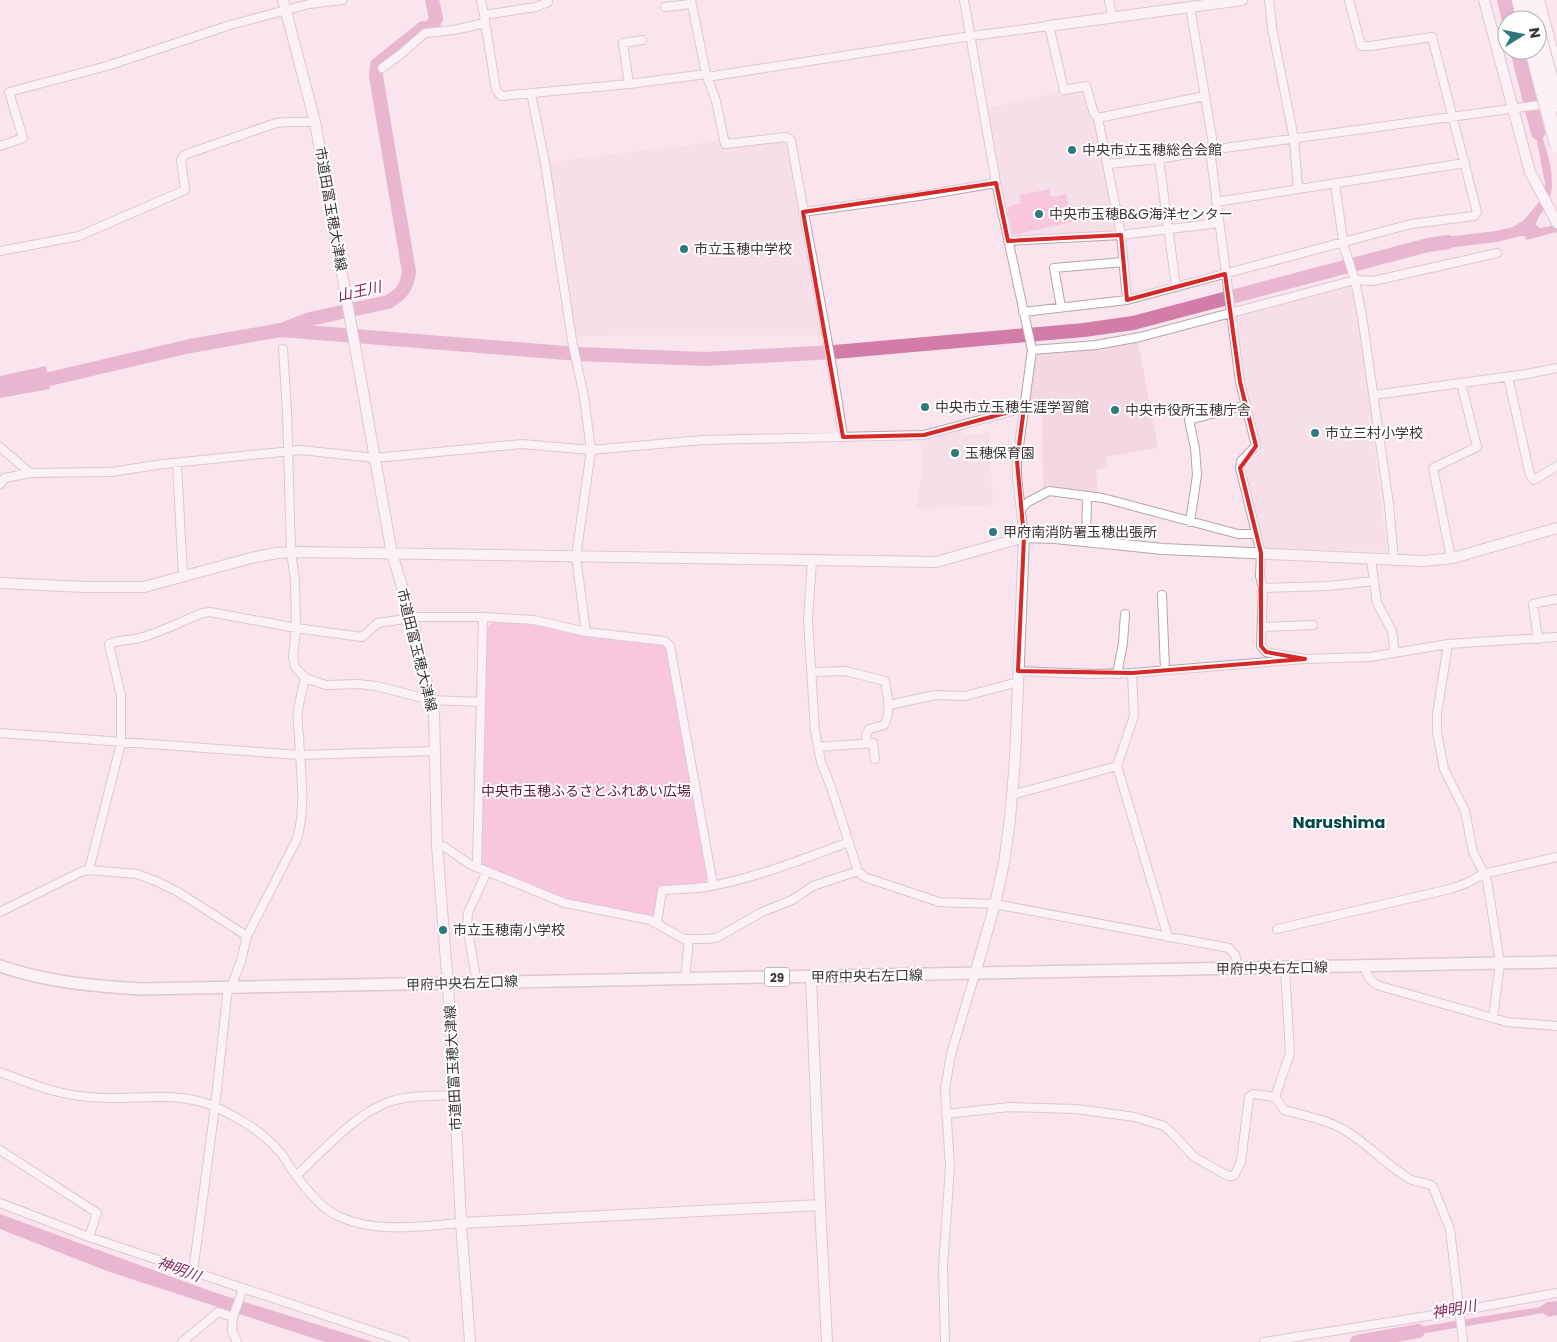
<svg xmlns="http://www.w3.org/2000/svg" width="1557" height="1342" viewBox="0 0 1557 1342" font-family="Poppins,'Noto Sans JP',sans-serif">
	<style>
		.built { fill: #f3d7e3 }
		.green { fill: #f6a2cb }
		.water { fill: #d27da8 }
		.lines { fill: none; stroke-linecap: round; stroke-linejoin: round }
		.river { stroke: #d27da8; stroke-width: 14 }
		.street-casing { stroke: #b8a4ad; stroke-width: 10 }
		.secondary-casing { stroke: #b8a4ad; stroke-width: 12 }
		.primary-casing { stroke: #b8a4ad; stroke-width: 14 }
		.highway-casing { stroke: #b8a4ad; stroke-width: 16 }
		.street { stroke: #fff; stroke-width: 8 }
		.secondary { stroke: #fff; stroke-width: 10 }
		.primary { stroke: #fff; stroke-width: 11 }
		.highway { stroke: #fff; stroke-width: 14 }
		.highway-bridge-casing { stroke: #b8a4ad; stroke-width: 16; stroke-linecap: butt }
		.highway-bridge { stroke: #fff; stroke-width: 14 }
		.marked { fill: none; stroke: #d62828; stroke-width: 4; stroke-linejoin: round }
		.poi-dot { fill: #2f797c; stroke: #fff; stroke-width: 2 }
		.labels { text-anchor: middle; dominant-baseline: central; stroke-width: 4; stroke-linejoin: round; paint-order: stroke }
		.shield { fill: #fff; stroke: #767073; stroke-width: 1 }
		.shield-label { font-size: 12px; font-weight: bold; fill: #3c3337 }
		.poi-label { font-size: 14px; fill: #3c3337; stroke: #fff; text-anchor: start }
		.street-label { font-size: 14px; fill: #3c3337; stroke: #fff }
		.park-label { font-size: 14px; fill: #5e133f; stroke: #fff }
		.water-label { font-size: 15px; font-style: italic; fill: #88255e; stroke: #fff }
		.quarter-label { font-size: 16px; font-weight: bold; fill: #04474a; stroke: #fff }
	</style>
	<rect width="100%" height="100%" fill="#fae5ee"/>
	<!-- built -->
	<path class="built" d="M1086,86L1094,114L1121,235L1008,241L986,108Z
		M721,141L723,149L787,141L823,335L574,336L549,162Z
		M1350,283L1360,320L1387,552L1264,548L1245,474L1248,464L1262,449L1252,416L1237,317Z
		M1138,342L1158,448L1105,457L1108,467L1096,470L1098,498L1043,490L1042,403L1024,408L1032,350Z
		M962,424L965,435L989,433L993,505L916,509L922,471L920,435Z"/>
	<!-- green -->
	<path class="green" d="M1049,189L1051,197L1066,194L1072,222L1013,235L1007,207L1021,203L1020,195Z
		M494,621L527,624L627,642L664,645L666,647L708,878L704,883L659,886L655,912L653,915L648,917L569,899L485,866L481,860L487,627Z"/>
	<!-- water -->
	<path class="water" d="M1535,115C1543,143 1557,169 1550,198C1547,209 1537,215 1536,225L1540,228L1557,225V232L1526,240L1525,236H1521L1497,242L1430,250L1428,239L1496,231L1513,227L1524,220L1539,202L1544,192L1545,183L1532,116Z
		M46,366L50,389L0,398V376Z
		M0,1214L216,1293L373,1342H325L107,1271L0,1229Z
		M1557,1301V1315L1549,1317L1543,1313L1402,1337L1401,1330L1540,1307L1547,1302Z"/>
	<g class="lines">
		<!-- river -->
		<path class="river" d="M1504,0L1509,20
			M1517,50L1538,133
			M281,330L578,354L705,359L834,352L1084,330L1133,323L1428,245L1448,242
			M0,389L45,380L190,346L281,330L310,319L388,302C401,295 407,287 409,272L376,76L377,65L423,28L431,29L436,18L432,0
			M1357,1342L1418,1331"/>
		<!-- street casing -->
		<g class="street-casing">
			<path id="street" d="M481,0L484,15
				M691,0L706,74L716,101L725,144L786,137L791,140C808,240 829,338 843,437
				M964,0L996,183L1032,350L1017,461V477L1024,537
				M1109,0L1112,17
				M1269,0L1272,28L1294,139L1298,189
				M548,2L536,7L484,15L496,90L501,96L629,84L706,74
				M665,7L691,4
				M1190,7L1214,150
				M382,68L401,54L425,33L454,30L485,23
				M707,77L971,36L1049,26L1064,90L1086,86L1094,114L1098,118L1121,235L1127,300
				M629,84L623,43L642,40
				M531,93L545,163L572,340L584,397L591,450L576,557L586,632
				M1098,118L1205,96
				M0,146L23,138L9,92L107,66L230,25L309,4L342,0
				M1210,150L1240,382L1256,446L1241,461L1240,468L1261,553L1260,576L1263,588L1261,646L1266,652L1305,659
				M1159,159L1176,287
				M1108,164L1159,159L1210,150L1539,105L1549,102
				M1335,184L1344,247L1355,280L1362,316L1389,505L1394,561
				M1216,202L1465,163
				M803,212L919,196L996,183
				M1008,241L1121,235L1219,223
				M0,251L79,236L185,190L181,160L184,155L276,123L287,122H315
				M1061,307L1054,268L1123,262
				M1023,312L1127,300L1411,224L1474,216L1477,212L1432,37L1370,46H1361L1349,0
				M283,349L287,411L291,552L295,580L296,628L293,656L295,667L305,678L326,685L357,684L376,686L431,700L481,702
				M1032,350L1096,345L1140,337L1355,280L1373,281L1497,253
				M1508,377L1530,475L1534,480L1557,466
				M1374,395L1527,374L1557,368
				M0,447L30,473L111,472L163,464L301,450L375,458L522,444L591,450L703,440L924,435L1024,408
				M177,463L183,577
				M0,484L5,478L30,473
				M1021,509L1028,502L1049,491L1103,498L1238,534H1256
				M1190,522L1197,475L1195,448L1189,420L1246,405
				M1086,541L1087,496
				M1451,558L1433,468L1477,447L1461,383
				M1371,560L1377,603L1392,631L1394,647L1393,653
				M812,561L808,620L815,731L821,762L831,787L858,871L864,877L939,902L995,904L1229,948L1235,955L1240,969
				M1263,588L1329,586L1374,581
				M1162,595L1165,670
				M1262,627L1313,625
				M1538,639L1533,604L1557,599
				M1448,644L1437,714V732L1444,769L1465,811L1473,852L1487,880L1500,963L1493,1018
				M1018,671L1090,674L1132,673L1305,659L1370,657L1448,644L1557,637
				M811,672L845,671L885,681C887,695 892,712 884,725L869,729L866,735L867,743
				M1117,674L1123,643L1125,614
				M889,705L935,695L965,696L1018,682
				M0,733L299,755L435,751
				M818,747L873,743L875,759
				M1117,766L1168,937
				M1012,795L1117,766L1134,716L1132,673
				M437,845L445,847L469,864L565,903L650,920L684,939H708L718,937L762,912L792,900L813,886L858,871
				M477,867L483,617
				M89,870L121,743V696L109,644C120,639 131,641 143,637C163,631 183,621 202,613L210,612L296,628L362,637L378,623L418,617H483L534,620L586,632L665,641L670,646L713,885
				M0,912L83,871L89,870L137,874L158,882L178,892L247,936
				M657,923L662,890C676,889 691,889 705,887C754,879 802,859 849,842
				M1277,929L1450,889L1467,883L1483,874L1557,857
				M1364,965C1367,976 1370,982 1380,986L1507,1022L1557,1026
				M1285,968L1290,1053L1275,1097L1284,1110C1302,1115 1322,1118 1339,1127C1364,1140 1384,1163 1408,1178C1415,1183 1426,1181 1433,1187L1450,1229L1463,1342
				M685,979L689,939
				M477,983L467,926L468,913L487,871
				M231,987L241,961L247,936L297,839C307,804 300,771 299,735C298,728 297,719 298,712C299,700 303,689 305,678
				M0,1072C38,1087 64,1097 106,1098C140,1099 175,1092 208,1104C233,1114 262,1131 280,1152C286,1159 289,1167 295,1174C304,1187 323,1210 338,1216C376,1234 420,1226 461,1223
				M946,1114L1009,1107L1076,1109L1135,1117L1164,1126L1173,1134L1194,1157L1228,1176H1234L1241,1162L1249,1097L1253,1094L1275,1097
				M0,1150L97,1213L89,1237
				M296,1176C322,1152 356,1113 389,1102C409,1095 433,1096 454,1095
				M0,1203L89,1237L405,1342
				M193,1272L215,1107L228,987
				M182,1342L218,1312L233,1317
				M237,1342L232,1331L233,1317L243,1289
				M945,1342L943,1267L950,1167L945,1089L951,1054L975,974
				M1264,1342L1459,1311L1557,1293"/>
		</g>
		<!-- secondary casing -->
		<g class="secondary-casing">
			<path id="secondary" d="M283,0L315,122L392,554L412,618L434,713L437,845L452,1038L461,1223L470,1342
				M1484,0L1530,172L1557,223
				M1539,0L1557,68
				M1049,26L1242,0
				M0,583L85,587H144L251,558L277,553L299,552L936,562L1024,537L1055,538L1163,549L1424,561L1453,558L1557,528
				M975,974L995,904L1004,863L1010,819L1015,760L1024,537
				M811,977L820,1205L827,1342
				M461,1223L820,1205"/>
		</g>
		<!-- primary casing -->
		<g class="primary-casing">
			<path id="primary" d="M0,966C46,982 93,986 141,989L1557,962"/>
		</g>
		<!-- highway casing -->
		<g class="highway-casing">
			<path id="highway" d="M1519,0L1524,20
				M1530,0L1535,20"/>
		</g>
		<!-- street -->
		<use href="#street" class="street"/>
		<!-- secondary -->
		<use href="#secondary" class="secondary"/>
		<!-- primary -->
		<use href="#primary" class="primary"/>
		<!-- highway -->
		<use href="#highway" class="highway"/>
		<!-- highway-bridge casing -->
		<g class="highway-bridge-casing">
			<path id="highway-bridge" d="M1537,28L1557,104
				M1532,50L1557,145"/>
		</g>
		<!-- highway-bridge -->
		<use href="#highway-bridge" class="highway-bridge"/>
	</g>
	<!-- marked area -->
	<path d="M0 0H1557V1342H0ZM996,183L1008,241L1121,235L1127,300L1225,274L1240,382L1256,446L1240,468L1261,553V646L1266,652L1305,659L1132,673L1018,671L1024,537L1017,461L1024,408L924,435L843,437L803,212Z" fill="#fae5ee" fill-opacity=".55" fill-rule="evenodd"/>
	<path class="marked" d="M996,183L1008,241L1121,235L1127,300L1225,274L1240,382L1256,446L1240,468L1261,553V646L1266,652L1305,659L1132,673L1018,671L1024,537L1017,461L1024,408L924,435L843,437L803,212Z"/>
	<!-- markers -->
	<g class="poi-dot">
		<circle cx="1072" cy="150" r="5"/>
		<circle cx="1039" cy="214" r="5"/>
		<circle cx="684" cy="249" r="5"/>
		<circle cx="925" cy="407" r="5"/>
		<circle cx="1115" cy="410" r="5"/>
		<circle cx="1315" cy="433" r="5"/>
		<circle cx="955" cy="453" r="5"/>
		<circle cx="993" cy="532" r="5"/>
		<circle cx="443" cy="930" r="5"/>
	</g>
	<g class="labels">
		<!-- shield labels -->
		<rect class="shield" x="764.5" y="967.5" width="25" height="19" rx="4"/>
		<g class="shield-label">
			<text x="777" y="977">29</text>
		</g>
		<!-- poi labels -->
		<g class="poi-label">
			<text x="1082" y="150">中央市立玉穂総合会館</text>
			<text x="1049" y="214">中央市玉穂B&amp;G海洋センター</text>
			<text x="694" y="249">市立玉穂中学校</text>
			<text x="935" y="407">中央市立玉穂生涯学習館</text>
			<text x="1125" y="410">中央市役所玉穂庁舎</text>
			<text x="1325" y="433">市立三村小学校</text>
			<text x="965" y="453">玉穂保育園</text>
			<text x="1003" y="532">甲府南消防署玉穂出張所</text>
			<text x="453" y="930">市立玉穂南小学校</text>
		</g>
		<!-- street labels -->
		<g class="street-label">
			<text transform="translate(331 209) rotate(80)">市道田富玉穂大津線</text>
			<text transform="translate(417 650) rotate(76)">市道田富玉穂大津線</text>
			<text transform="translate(1272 968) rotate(-1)">甲府中央右左口線</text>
			<text transform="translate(867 976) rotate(-1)">甲府中央右左口線</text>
			<text transform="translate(462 983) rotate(-2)">甲府中央右左口線</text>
			<text transform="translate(453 1068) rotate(-93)">市道田富玉穂大津線</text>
		</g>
		<!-- park labels -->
		<g class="park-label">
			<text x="586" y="791">中央市玉穂ふるさとふれあい広場</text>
		</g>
		<!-- water labels -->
		<g class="water-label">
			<text transform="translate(359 291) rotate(-13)">山王川</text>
			<text transform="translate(179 1269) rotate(20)">神明川</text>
			<text transform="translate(1454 1309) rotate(-10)">神明川</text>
		</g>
		<!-- quarter labels -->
		<g class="quarter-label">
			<text x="1339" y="822">Narushima</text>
		</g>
	</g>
	<!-- north arrow -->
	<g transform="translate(1522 35) rotate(80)"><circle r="24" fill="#ffffff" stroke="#b1adaf"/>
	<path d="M0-4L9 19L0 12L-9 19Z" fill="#2f797c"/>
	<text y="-8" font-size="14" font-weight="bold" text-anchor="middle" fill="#3c3337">N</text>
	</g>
</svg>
